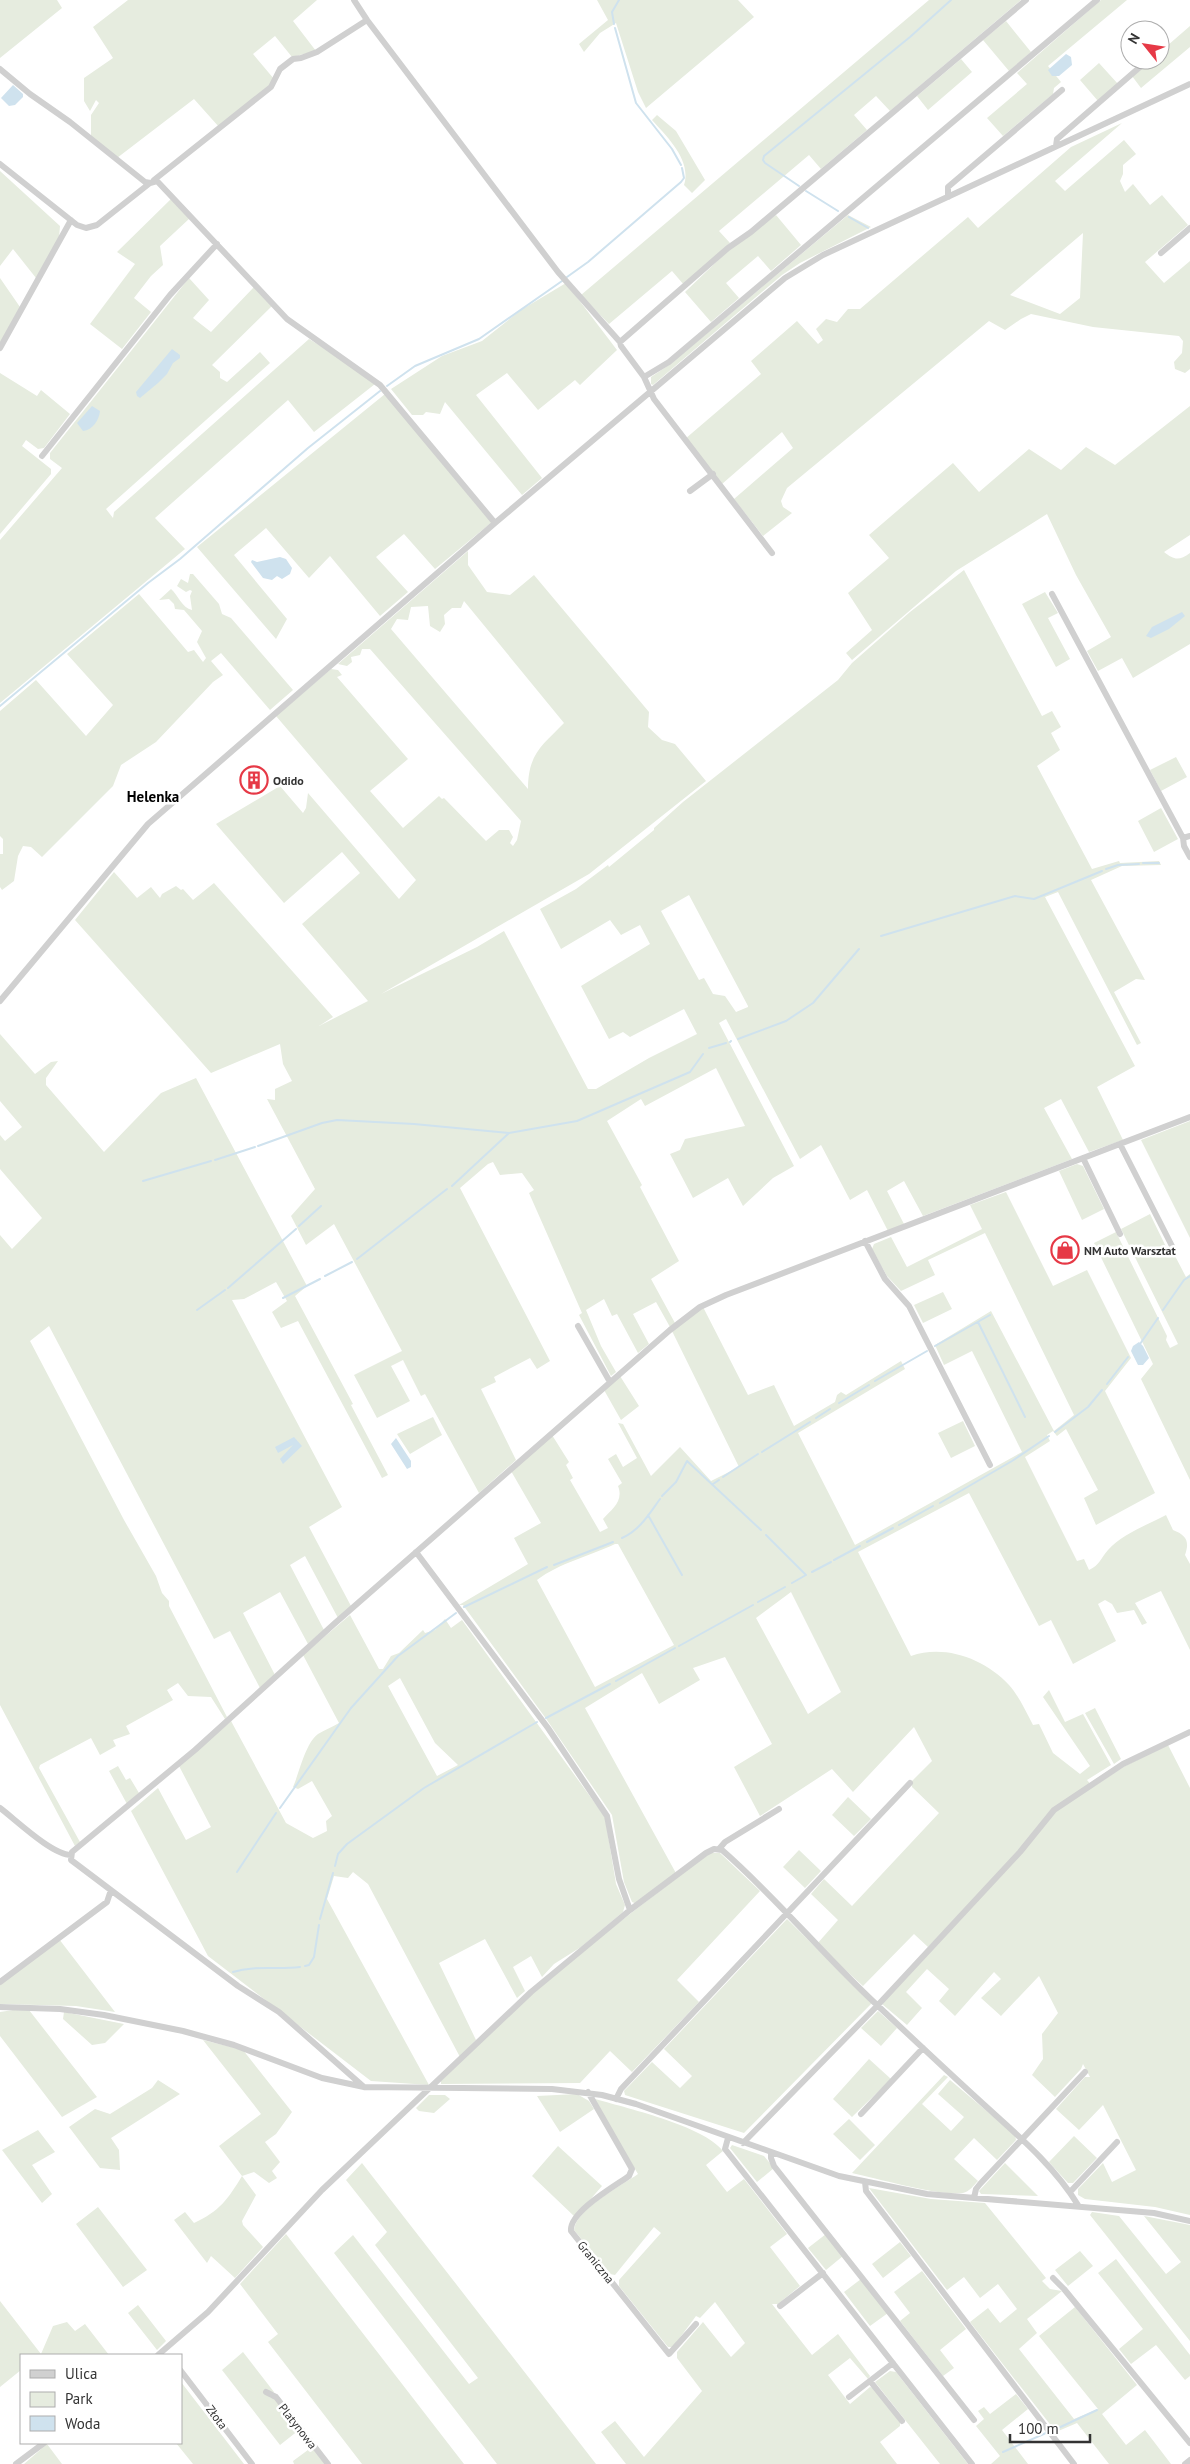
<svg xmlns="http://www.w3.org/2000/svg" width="1190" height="2464" viewBox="0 0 1190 2464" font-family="'PT Sans',sans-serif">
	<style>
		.green { fill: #e6ecdf; fill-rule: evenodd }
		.water { fill: #cfe2ee }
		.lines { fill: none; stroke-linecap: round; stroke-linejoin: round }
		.stream { stroke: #cfe2ee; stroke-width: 2 }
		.minor { stroke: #d0d0d0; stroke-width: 6 }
		.labels { text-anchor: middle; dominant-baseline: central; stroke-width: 5; stroke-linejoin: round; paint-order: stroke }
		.poi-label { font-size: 12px; font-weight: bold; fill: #333; stroke: #fff; text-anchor: start }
		.street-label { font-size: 12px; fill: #333; stroke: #fff }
		.quarter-label { font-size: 15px; font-weight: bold; fill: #000; stroke: #fff }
	</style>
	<rect width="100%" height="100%" fill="#fff"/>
	<!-- green -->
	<path class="green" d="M0,0H57L62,8L0,58Z
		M128,0H317L293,21L316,51L292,57L275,36L253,54L274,79L270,86L219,127L194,99L117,158L91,136V115L99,103L96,100L90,111L84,101V78L113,58L93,27Z
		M597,0H738L754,17L646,108L638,92L616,23L600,33L584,52L579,44L608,20Z
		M929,0H1021L890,111L876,96L854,115L867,130L821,169L809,155L719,231L730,243L684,285L672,271L609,324L581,295Z
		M1101,0H1127L1048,66L1061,82L1054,88L1053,94L1003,136L987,118L1027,84L1017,73Z
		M1006,21L1031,52L1009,71L983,40Z
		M1190,26V47L1141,88L1132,76L1151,60H1160V52Z
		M961,59L972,72L928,110L917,96Z
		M1099,63L1118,84L1098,101L1080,80Z
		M657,115L676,131L705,180L692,193L684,185C692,160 667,137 652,120Z
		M1122,123L1055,181L1065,191L1124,140L1136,154L1123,165V174L1120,181L1125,192L1133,184L1150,205L1162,195L1188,225L1145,262L1164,283L1190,261V369L1185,373L1175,369L1174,362L1182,353L1183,341L1179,336L1093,327L1031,314L1021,319L1005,330L989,321L787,488L781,501L783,507L792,513L763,536L734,499L793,448L782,432L722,484L685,439L761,374L751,361L797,321L818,344L823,340L816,329L826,319L837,322L848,309H860L968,217L978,228L1071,147ZM1083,233L1080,298L1060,314L1010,295Z
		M0,171L60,226L59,238L36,278L13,249L0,266Z
		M171,199L190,218L160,246L163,265L151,276L134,298L151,312L122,349L90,324L135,264L117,252Z
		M776,215L801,245L771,271L758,256L726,283L739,298L711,322L685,292L732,247Z
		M848,215L871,227L800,263L782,275L653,385L651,384V377L669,365Z
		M0,278L20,307L0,343Z
		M189,278L209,300L193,318L211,332L254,287L272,306L212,365L220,372V378L227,382L260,352L270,363L106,509L113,518L114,512L309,339L337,356L375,384L314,432L288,400L155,518L185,549L0,703V540L62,468L50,459V453Z
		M566,283L617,350L580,385L575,380L538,410L507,373L476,395L542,478L522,495L445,402L440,414L426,412L423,415H412L391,389L442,356L482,341L521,310Z
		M0,373L37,396L41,390L70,414L44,448L38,449L26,440L22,446L51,469V474L0,534Z
		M385,394L492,522L435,569L404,534L376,557L408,592L380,616L330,556L309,578L266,528L234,555L287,619L276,639L197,547Z
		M1190,406V535L1164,552C1174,560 1179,561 1190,553V644L1133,678L1122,658L1098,671L1087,651L1111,637L1076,575L1047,514L956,571L852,660L846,653L872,630L848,593L889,558L869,535L953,463L979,492L1029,449L1061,470L1086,447L1115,465Z
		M468,551V565L487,592L510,595L534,575L649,712L648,727L662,740L675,744L706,781L589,874L381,994L477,947L504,931L588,1089H596L649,1058L697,1034L684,1009L630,1037L623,1032L609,1039L581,986L650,944L640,925L621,935L610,920L561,949L540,909L576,889L608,865L609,867L654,830V828L683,802L838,680L852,663L910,612L964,570L1042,716L1052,711L1061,727L1051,733L1060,750L1037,766L1092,869L1119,861L1120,863L1159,861L1161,865L1122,866L1091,880L1145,980L1136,979L1114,992L1141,1043L1137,1045L1058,892L1045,897L1135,1066L1097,1087L1123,1140L1089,1152L1061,1099L1044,1108L1072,1159L923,1216L904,1181L887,1191L904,1224L888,1231L867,1190L850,1200L821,1145L800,1159L726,1019L719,1023L794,1166L773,1178L743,1206L728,1178L693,1198L670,1154L680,1150L685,1139L745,1126L716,1068L645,1106L641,1099L607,1121L642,1185L640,1187L679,1261L651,1279L675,1323L670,1327L656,1302L633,1314L649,1344L638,1353L617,1314L612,1316L604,1299L586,1310L601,1346L616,1372L611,1376L579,1315L582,1313L529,1193L534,1190L522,1173L500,1175L493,1162L488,1164L460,1188L550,1361L537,1369L530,1358L494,1377L496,1382L481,1389L516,1460L479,1493L425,1394L421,1396L403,1360L391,1366L410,1401L377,1418L354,1375L402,1351L334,1224L306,1245L291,1216L315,1189L267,1099L275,1100V1089L292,1081L283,1064L280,1044L211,1073L75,920L114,872L137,898L151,887L160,898L162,894L176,886L181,890L183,889L193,900L214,883L333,1017L319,1026L368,1001L302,924L360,873L342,852L284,903L216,824L280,786L303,813L306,808L308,793L399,899L416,880L276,716L331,669L338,670L342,675L337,677L408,759L370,791L403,828L439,796L442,799L444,798L486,841L499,830H509L513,837L510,843L513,846L517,840L521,821L370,649H362L360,655L351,657L352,662L347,666L338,664ZM464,601L564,723C543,745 528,753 528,789L391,629L397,619L408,620L411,607L428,606L430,626L440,632L445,624L444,615L452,608H461ZM689,895L748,1006V1007L736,1012L725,996L713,994L704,978L699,980L661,911Z
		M190,574H193L219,604L222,614L231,618L293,690L270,710L221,653L211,661L223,675L213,682L156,742L121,765L113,786L42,857L31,847L23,846L18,856L14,881L2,890L0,887V854H3V839L0,836V711L36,680L86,736L113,705L67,654L139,594L188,652L194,650L203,662L206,658L197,642L202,631L184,610L175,609L174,604L169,599L159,600L171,589C178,595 182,608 192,610L190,596L192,591L190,590L186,592L177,586L181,579L188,583Z
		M1045,592L1058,613L1048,618L1070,659L1056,667L1022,604Z
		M1176,757L1187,777L1161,791L1150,770Z
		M1161,808L1178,839L1154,852L1138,821Z
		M0,1034L35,1074L51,1062L58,1061L46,1078V1085L104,1152L161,1093L196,1078L307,1286L295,1296L353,1404L351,1405L388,1475L382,1478L298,1321L281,1328L272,1312L287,1301L276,1282L244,1299L232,1300L342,1507L309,1527L351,1606L338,1618L305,1556L290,1565L324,1630L308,1644L280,1592L243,1613L275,1675L260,1688L230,1631L214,1639L49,1326L30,1341L124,1520L156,1576L162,1593L169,1601V1606L227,1717L225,1719L211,1697L188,1696L178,1683L167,1690L173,1700L126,1726L130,1734L113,1740L116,1746L100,1755L91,1738L40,1765L39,1768L80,1842L75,1846L0,1705V1235L12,1249L42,1218L0,1169V1135L5,1141L22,1127L0,1101Z
		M1190,1121V1238L1141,1140Z
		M1077,1164L1083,1166L1104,1209L1082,1220L1059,1171Z
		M1006,1192L1053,1286L1087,1270L1131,1358L1105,1391L1155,1493L1096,1525L1084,1498L1098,1490L1066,1429L1057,1436L1053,1431L1047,1435L1050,1441L1025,1457L1077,1561L1084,1559L1089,1570C1100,1565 1100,1559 1108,1550C1122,1534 1147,1525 1166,1515L1173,1530C1186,1535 1190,1541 1185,1555L1190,1564V1650L1161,1591L1135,1603L1147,1623L1142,1625L1134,1610L1117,1613L1112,1604L1105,1600L1098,1604L1116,1641L1073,1664L1051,1620L1039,1626L969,1493L858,1552L911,1656C945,1644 985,1659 1009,1685C1019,1696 1026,1712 1033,1725L1039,1724L1053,1753L1080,1774L1090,1766L1043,1697L1049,1690L1065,1722L1083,1714L1111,1765L1087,1780L1093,1787L1125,1766L1168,1745L1190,1788V2215L1155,2207L1085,2199L1078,2195V2189L1103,2163L1112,2182L1136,2170L1103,2105L1079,2130L1056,2109L1085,2077H1090L1083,2064L1081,2069L1055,2097L1032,2075L1043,2059L1042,2034L1058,2013L1039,1976L1001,2016L981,1998L1001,1979L994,1972L955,2016L939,2001L949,1989L927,1969L906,1992L922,2008L907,2025L882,2004L992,1882L928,1947L914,1934L863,1986L817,1944L838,1920L811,1894L824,1879L852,1906L939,1813L912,1787V1781L932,1761L914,1727L853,1792L832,1769L760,1816L734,1767L772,1744L725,1657L693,1668L700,1680L659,1704L642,1673L585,1708L677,1875L637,1904L632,1902L624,1882L612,1815L547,1720L463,1605H459L528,1564L514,1538L541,1523L511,1471L552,1435L569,1462L566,1465L573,1478L570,1480L600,1532L608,1528L603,1519C612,1509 624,1501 618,1486L622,1483L608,1459L616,1454L623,1467L637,1458L618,1423L623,1424L651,1476L680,1447L711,1481L739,1467L672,1331L703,1307L748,1395L774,1385L794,1426L835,1402L837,1395L841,1392L846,1395L901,1361L905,1369L798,1433L855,1545L1022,1452L972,1351L944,1365L935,1345L991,1311L1054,1431L1074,1415L985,1233L928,1260L935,1275L901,1291L887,1276L872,1249L874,1244L891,1237L907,1267L982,1229L970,1205ZM615,1544H618L674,1645L595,1687L537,1580C559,1563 590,1556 615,1544ZM791,1592L841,1692L808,1714L756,1618Z
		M1150,1214L1170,1255L1174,1254L1186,1277L1190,1274V1480L1141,1379L1153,1364L1094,1243L1116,1232L1167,1336L1166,1340L1170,1348L1178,1344L1121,1229Z
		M943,1292L952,1309L923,1323L914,1305Z
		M620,1376L639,1406L621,1420L604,1390Z
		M433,1417L442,1435L410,1454L397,1434Z
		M963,1421L975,1446L951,1458L938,1433Z
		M350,1615L379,1669H383L391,1656L399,1653L423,1630L425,1633L435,1630L445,1619L451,1628L462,1620L605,1817L616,1884L625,1905L623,1912L581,1947L554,1964L542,1977L531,1956L513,1967L525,1991L517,1998L485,1939L439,1963L476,2040L460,2057L368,1884L353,1872L348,1878L334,1876L327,1899L429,2085L371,2081L208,1956L131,1811L158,1788L186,1840L211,1827L179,1766L231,1721L286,1823L313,1838L327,1831L326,1821L332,1816L312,1781L298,1789L293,1787C300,1771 305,1744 318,1734C324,1730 333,1727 339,1723L303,1655ZM400,1678L435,1743L458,1765L437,1776L388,1686Z
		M1095,1708L1121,1759L1114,1764L1085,1713Z
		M118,1766L126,1780L130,1778L139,1793L127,1804L109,1771Z
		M848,1797L871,1819L854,1836L832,1815Z
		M799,1850L821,1871L805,1888L783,1867Z
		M709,1853H720L760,1891L677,1980L699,2002L632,2072L610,2051L580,2083L441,2084V2081L519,2005L595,1941Z
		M787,1919L872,2003L744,2133L625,2095L624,2091L652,2062L680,2088L692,2076L664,2049Z
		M59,1939L115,2012L76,2006L0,2004V1983Z
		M13,2010H29L97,2097L62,2117L0,2036V2012Z
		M878,2011L897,2028L881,2046L861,2028Z
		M64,2012L124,2024L105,2043L92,2045L63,2019Z
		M203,2040L243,2050L292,2112L276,2134L265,2142L280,2162L272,2171L277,2178L269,2183L254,2172L242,2176L256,2195L242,2221L243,2225L263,2247L235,2278L211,2256L207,2263L174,2220L185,2212L194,2223C220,2211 228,2199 242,2176L219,2146L261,2114Z
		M869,2059L891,2079L852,2117L833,2099Z
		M944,2075L948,2077L922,2104L951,2131L964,2117L938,2094L950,2080L1015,2135L1016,2140L997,2160L974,2138L954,2159L978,2181C974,2185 969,2192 963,2193C937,2196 880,2179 852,2173Z
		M158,2080L180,2094L111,2138L119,2150L120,2170L100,2168L69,2127L95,2109L110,2114L152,2088Z
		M577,2094L589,2101L594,2109L560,2132L537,2096Z
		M429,2095H445L450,2099L434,2113L419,2111L416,2108Z
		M592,2098C625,2108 703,2125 723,2151L706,2165L727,2192L744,2179L787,2234L770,2247L800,2286L778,2304H772L812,2355L838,2334L870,2376L868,2379L850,2358L828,2375L850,2404L870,2387L873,2388L900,2422V2426L880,2442L897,2464H626L601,2432L615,2421L644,2457L702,2391L677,2358V2352L703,2322L731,2357L745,2343L715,2302L700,2318L696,2316L673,2347H668L619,2286V2280L661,2233L654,2227L615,2275L610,2274L574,2230C576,2209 621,2186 638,2174Z
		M849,2119L875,2145L860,2160L833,2134Z
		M38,2130L55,2152L32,2165L52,2194L42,2203L2,2150Z
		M1074,2136L1097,2158L1073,2183H1068L1049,2162Z
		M732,2145L764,2156L774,2168L757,2182L730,2148Z
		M558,2146L602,2186L575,2217L532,2176Z
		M362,2163L596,2464H497L334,2253L353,2235L469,2384L478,2378L375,2245L387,2232L346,2180Z
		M1005,2163L1038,2196L981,2194L979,2191Z
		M869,2188L931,2199L985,2203L1046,2278L1042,2281L1050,2289L1062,2291L1027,2319L1037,2333L1019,2349L1074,2419L1098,2409L1039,2336L1075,2307L1137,2385L1102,2414L1126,2445L1145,2430L1171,2464H1109L1077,2423L1056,2432L970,2322L988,2308L1000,2323L1017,2309L998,2284L980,2298L964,2277L947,2290Z
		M98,2207L147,2270L123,2287L76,2224Z
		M1092,2212L1119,2216L1166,2274L1181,2262L1144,2216L1190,2225V2341L1090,2215Z
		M286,2234L464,2464H362L268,2342L278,2334L240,2284Z
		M826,2234L843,2256L826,2270L808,2248Z
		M900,2242L911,2256L883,2278L872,2264Z
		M1080,2251L1093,2266L1068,2286L1055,2270Z
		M1116,2259L1190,2355V2376L1185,2380L1156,2345L1131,2364L1119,2349L1143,2329L1098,2273Z
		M922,2271L966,2329L940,2350L954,2368L943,2376L900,2321L910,2313L894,2292Z
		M861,2279L888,2313L870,2326L844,2292Z
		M0,2301L41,2354L53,2326L67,2322L75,2331L85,2324L109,2355H21V2370L0,2387Z
		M138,2305L166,2341L157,2350L128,2313Z
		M243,2352L274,2392L269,2397L274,2398L299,2430L280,2445L222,2370Z
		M890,2371L896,2372L968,2464H940L875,2382Z
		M181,2382L244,2464H193L176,2443H181Z
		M1016,2394L1028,2409L1002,2430L1028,2464H991L1000,2456L976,2426L984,2419L978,2411L984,2407L990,2414Z
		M47,2444L62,2464H24Z
		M312,2447L325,2464H294L293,2461Z"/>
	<!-- water -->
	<path class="water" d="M1066,54L1071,57L1072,65L1059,76H1052L1048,70Z
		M13,85L23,94V97L15,105L9,106L1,98Z
		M172,349L180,355V358L173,363L167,374L158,383L140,398L137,396L136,392Z
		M92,406L100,411C99,420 93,430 83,431L77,423Z
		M280,557L286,559L292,568L290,574L282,579L277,576L272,580L263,578L251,562L252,560L257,562Z
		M1182,612L1185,616L1169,629L1151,638L1146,636L1152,627Z
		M1139,1342L1143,1346L1149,1358L1143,1365H1138L1131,1351L1133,1346Z
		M294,1437L302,1446L283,1464L280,1459L293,1445L278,1453L275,1447Z
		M396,1438L411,1461V1467L407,1469L391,1444Z"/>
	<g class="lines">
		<!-- stream -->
		<path class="stream" d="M614,24L612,12L619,0
			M615,28L636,103L672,149L681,165
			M799,186L765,163L763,160L764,156L910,37L951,0
			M806,191L838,211
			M849,217L868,228
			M567,277L588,262L681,182L684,178L682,168
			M387,386L415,366L479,339L562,281
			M0,706L148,583L180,559L308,448L380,391
			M1143,863H1159
			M1106,869L1118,865L1139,864
			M881,936L1015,896L1034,899L1102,871
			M738,1039L786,1021L813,1003L859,949
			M730,1042L731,1041
			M709,1048L726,1043
			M258,1146L322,1123L337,1120L414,1124L509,1133L577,1121L690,1072L703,1054
			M215,1160L255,1147
			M143,1181L211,1161
			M452,1186L509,1133
			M299,1226L321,1206
			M357,1259L447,1189
			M325,1276L352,1262
			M228,1288L296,1229
			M283,1298L320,1279
			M197,1310L225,1290
			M1163,1310L1184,1280L1190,1276
			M978,1322L1025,1417
			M1140,1344L1158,1318
			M935,1346L990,1315
			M875,1381L927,1351
			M1107,1384L1128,1357
			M839,1403L869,1385
			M816,1418L830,1409
			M1055,1432L1088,1407L1102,1390
			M762,1452L810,1422
			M723,1477L758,1454
			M713,1484L719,1480
			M662,1496L676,1482L687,1461L761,1530
			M940,1503L1012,1461L1049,1436
			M648,1515L682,1575
			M899,1525L933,1506
			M766,1535L806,1575L792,1583
			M622,1538C640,1530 649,1514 660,1499
			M867,1542L893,1528
			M834,1560L860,1546
			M554,1565L613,1542
			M812,1572L831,1562
			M758,1602L785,1587
			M464,1607L547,1567
			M679,1646L753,1605
			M616,1681L675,1648
			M546,1718L610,1684
			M280,1808L351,1708L398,1656L456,1613
			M335,1866L338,1854L347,1844L424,1788L537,1722
			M237,1872L276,1813
			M320,1919L333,1873
			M305,1966L309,1965L314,1957L319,1925
			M233,1972C255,1965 277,1970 300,1967
			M1054,2430L1097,2410
			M1003,2452L1046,2433"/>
		<!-- minor -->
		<path class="minor" d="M354,0L367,20
			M1160,50L1165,46
			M0,69L30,94L70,122L145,182L150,183
			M1056,146L1057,139L1148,60
			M0,164L77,225L86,228L97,225L150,183L157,181L287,319L380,385L495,523
			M154,180L271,87L280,69L293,59L301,58L317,52L367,20L558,272L620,342L621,346L644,377L654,399L772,553
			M948,197V187L1062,90
			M1161,253L1190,228
			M620,342L728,248L751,232L1026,0
			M0,348L71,220
			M644,377L669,362L1097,0
			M42,456L170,295L217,244
			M690,491L713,474
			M1052,594L1183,838
			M1190,836L1183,838L1184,846L1190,857
			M0,1001L148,824L495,523L785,278L823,255L1190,84
			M1120,1144L1174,1250
			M1083,1158L1120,1234
			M865,1241L885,1279L909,1306L990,1465
			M578,1326L610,1382
			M0,1808C16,1820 52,1855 71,1855
			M719,1849L725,1842L779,1809
			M630,1910L706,1853L714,1849L722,1850C777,1898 823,1955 877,2005C911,2037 945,2069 980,2101C1015,2133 1053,2164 1078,2205
			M0,1982L107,1902L111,1890
			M0,2007L60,2009L104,2015L183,2031L234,2045L322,2078L364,2087L552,2089L602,2095L636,2104L839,2176L927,2194L1154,2213L1190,2221
			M364,2087L279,2012L238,1986L75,1863L71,1860L72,1852L195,1750L334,1624L670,1330L700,1307L726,1295L1190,1117
			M588,2092L632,2169L629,2176C615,2186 569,2212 571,2231L669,2354L696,2324
			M616,2099L621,2089L910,1783
			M861,2114L923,2048
			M728,2138L725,2149L972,2464
			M743,2143L877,2006L1020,1852L1054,1810L1123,1764L1190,1732
			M771,2153V2158L774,2166L974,2420
			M865,2182L866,2191L1074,2464
			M1070,2192L1117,2142
			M974,2198L976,2189L980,2184L1085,2072
			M1053,2278L1064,2289L1190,2443
			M780,2306L823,2273
			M158,2355L208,2312L322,2190L531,1992L630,1910L619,1879L607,1816L548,1728L416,1552
			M181,2371L252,2464
			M870,2381L902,2421
			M266,2392L276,2397L328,2464
			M849,2397L893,2363
			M16,2464L44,2443
			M1185,2464L1190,2460"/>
	</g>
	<!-- icons -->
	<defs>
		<g id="building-ring" transform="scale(1.4375)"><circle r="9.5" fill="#fff" stroke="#e63946" stroke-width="1.5"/><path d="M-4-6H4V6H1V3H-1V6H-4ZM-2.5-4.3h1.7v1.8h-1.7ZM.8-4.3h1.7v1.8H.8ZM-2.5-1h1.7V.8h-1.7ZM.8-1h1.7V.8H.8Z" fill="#e63946"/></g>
		<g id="shop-ring" transform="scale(1.4375)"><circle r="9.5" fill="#fff" stroke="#e63946" stroke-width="1.5"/><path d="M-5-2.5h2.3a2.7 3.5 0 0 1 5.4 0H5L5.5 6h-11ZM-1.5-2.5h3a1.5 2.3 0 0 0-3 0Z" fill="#e63946"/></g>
	</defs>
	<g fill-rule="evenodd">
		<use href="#building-ring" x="254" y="780"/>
		<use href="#shop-ring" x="1065" y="1250"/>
	</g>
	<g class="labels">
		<!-- poi labels -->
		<g class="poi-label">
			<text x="273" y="780">Odido</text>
			<text x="1084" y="1250">NM Auto Warsztat</text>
		</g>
		<!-- street labels -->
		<g class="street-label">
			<text transform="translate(596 2262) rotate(51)">Graniczna</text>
			<text transform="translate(217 2417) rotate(53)">Złota</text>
			<text transform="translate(298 2426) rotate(52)">Platynowa</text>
		</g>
		<!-- quarter labels -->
		<g class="quarter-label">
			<text x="153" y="796">Helenka</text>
		</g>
	</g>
	<!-- legend -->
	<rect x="20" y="2354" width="162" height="90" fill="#ffffff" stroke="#adadad"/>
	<rect x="30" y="2370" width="25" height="8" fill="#d0d0d0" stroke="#adadad"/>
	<text x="65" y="2379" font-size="15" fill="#333333">Ulica</text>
	<rect x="30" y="2392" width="25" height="15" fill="#e6ecdf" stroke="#adadad"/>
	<text x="65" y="2404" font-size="15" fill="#333333">Park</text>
	<rect x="30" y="2416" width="25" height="15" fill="#cfe2ee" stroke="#adadad"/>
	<text x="65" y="2429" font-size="15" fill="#333333">Woda</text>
	<!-- north arrow -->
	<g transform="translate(1145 45) rotate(300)"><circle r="24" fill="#ffffff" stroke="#adadad"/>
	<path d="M0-4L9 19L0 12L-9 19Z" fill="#e63946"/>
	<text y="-8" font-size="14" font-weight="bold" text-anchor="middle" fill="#333333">N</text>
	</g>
	<!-- scale -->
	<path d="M1010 2434v8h80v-8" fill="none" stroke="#333333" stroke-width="2.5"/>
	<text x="1018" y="2434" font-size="15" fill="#333333" stroke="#ffffff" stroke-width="4" paint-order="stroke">100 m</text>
</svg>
